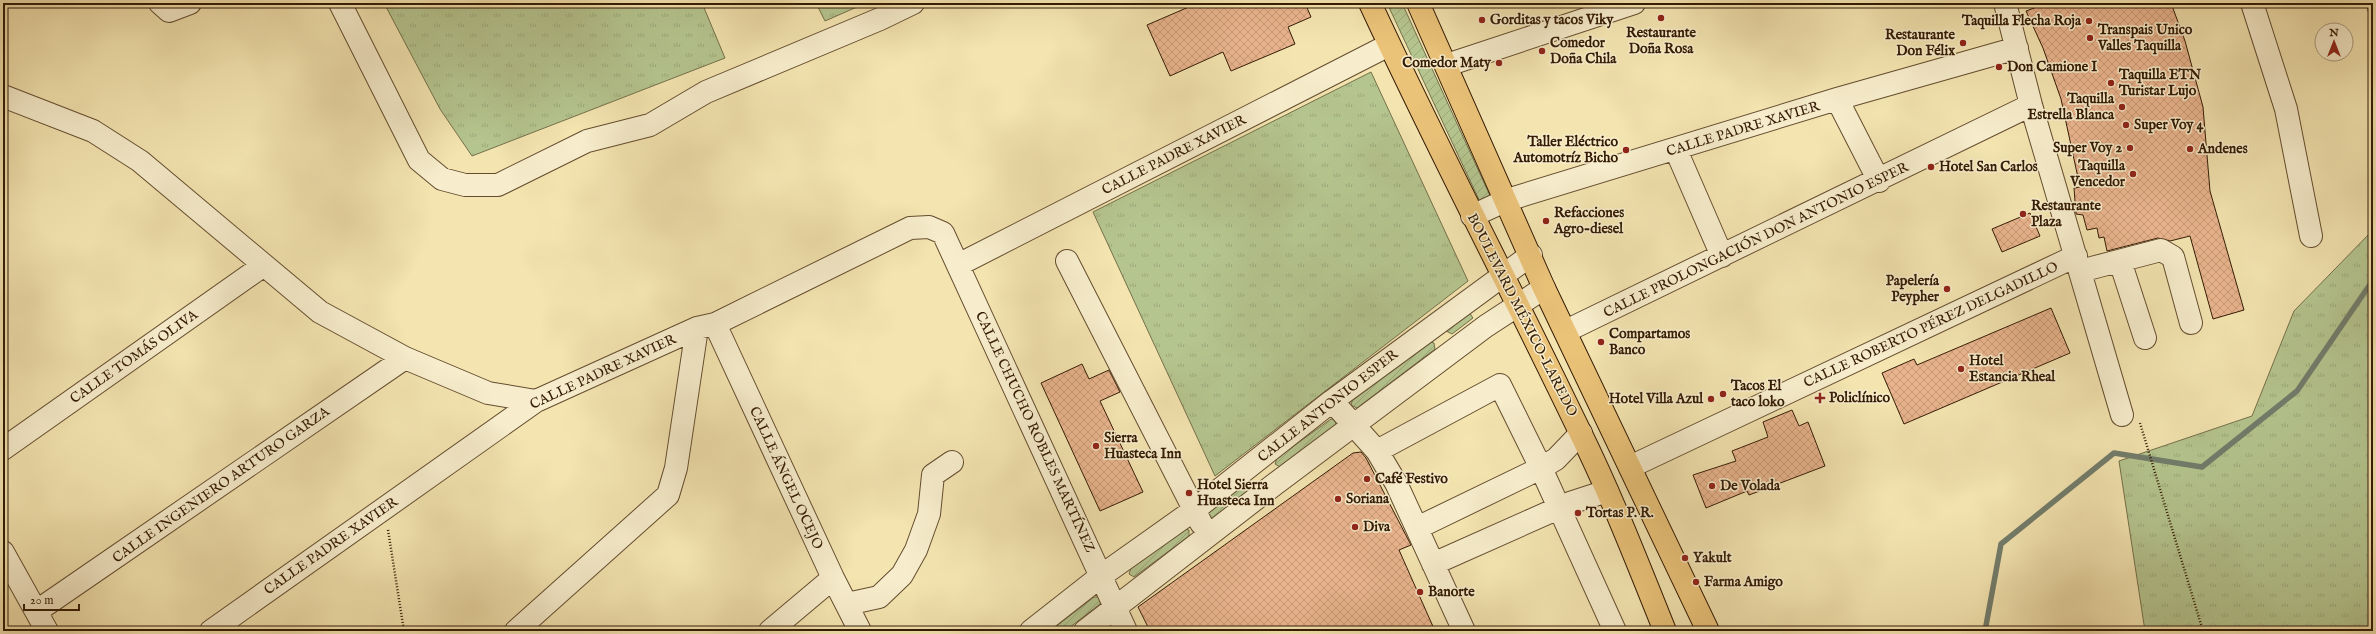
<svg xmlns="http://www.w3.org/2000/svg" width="2376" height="634" viewBox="0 0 2376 634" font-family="'IM FELL English',serif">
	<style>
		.grass { fill: url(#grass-tufts); stroke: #74704a }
		.garden { fill: url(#garden-furrows); stroke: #74704a }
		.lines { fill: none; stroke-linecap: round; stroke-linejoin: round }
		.stream { stroke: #727d6c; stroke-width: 5.5 }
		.building { fill: url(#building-cross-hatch); stroke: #341b04 }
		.minor-casing { stroke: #644d2f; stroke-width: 24 }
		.major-casing { stroke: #341b04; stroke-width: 24 }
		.path { stroke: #341b04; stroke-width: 2.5; stroke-dasharray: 1 2; stroke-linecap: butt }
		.minor { stroke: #f7edcc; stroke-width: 22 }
		.major { stroke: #eac278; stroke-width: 22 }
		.poi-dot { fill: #8f2418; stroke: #f7edcc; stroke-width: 1.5 }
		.labels { text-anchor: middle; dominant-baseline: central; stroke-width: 3; stroke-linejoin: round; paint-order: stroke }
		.poi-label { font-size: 14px; font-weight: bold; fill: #341b04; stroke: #f7edcc; text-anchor: start }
		.street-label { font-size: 14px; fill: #341b04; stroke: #f7edcc }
	</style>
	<defs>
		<pattern id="grass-tufts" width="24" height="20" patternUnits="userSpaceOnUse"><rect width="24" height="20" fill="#b5c58f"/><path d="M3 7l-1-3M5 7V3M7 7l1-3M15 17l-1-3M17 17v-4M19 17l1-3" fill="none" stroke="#9ca97a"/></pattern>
		<pattern id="garden-furrows" width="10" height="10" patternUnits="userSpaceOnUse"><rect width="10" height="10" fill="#b5c58f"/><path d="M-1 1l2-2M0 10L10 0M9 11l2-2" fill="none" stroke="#9ca97a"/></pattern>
		<pattern id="building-cross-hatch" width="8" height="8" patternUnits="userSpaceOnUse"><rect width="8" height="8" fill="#e9b48d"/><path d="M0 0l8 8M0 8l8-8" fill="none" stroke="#c89a78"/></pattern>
	</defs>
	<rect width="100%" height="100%" fill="#f3e4b0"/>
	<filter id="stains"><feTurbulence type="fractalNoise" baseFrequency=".005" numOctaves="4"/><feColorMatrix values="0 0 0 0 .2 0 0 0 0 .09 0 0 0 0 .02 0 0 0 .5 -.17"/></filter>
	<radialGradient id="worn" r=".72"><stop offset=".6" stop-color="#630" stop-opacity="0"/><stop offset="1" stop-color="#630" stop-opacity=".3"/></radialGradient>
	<!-- grass -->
	<path class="grass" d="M384,3H702L725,58L472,156L440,109Z
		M816,3H866L825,21Z
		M2366,3H2373V31Z
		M1371,72L1468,281L1215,476L1093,212Z
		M2373,230V631H2145L2119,461L2252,416L2294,311Z"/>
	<!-- garden -->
	<path class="garden" d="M1387,3H1402L1491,198L1481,204Z
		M1469,312L1473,318L1452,334L1446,331L1447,327Z
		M1431,342L1434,343L1435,349L1357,408L1351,405L1353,398Z
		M1331,419L1335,420L1336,426L1280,467L1275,464L1277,458Z
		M1246,483L1252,488L1211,520L1207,512Z
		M1185,529L1189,530V536L1134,577L1129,574L1131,568Z
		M1094,597H1098L1101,600L1100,604L1065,631H1050Z"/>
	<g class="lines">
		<!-- stream -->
		<path class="stream" d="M1985,631L2001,544L2114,453L2202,467L2297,391L2373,280"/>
	</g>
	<!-- building -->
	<path class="building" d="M1198,3H1305L1311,17L1288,27L1295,44L1231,71L1223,52L1170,76L1147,25Z
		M2035,3H2171L2185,41L2203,107L2210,191L2244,310L2213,319L2190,236L2170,241L2158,238L2107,251L2104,237L2099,238L2097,228L2087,230L2083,215L2076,214L2074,188L2080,187L2061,99L2043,48L2026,11L2037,7Z
		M2030,213L2040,236L2002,252L1992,229Z
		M2051,308L2070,353L1904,424L1882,373L1914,359L1917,365Z
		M1082,364L1089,379L1109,370L1120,392L1100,401L1143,492L1100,511L1041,383Z
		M1792,410L1799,426L1808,422L1825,466L1749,495L1747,491L1706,508L1693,475L1736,461L1732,451L1768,437L1763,422Z
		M1361,452L1366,458L1411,545L1399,550L1435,631H1150L1138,607L1353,453Z"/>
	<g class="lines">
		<!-- minor casing -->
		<g class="minor-casing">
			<path id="minor" d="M160,3L169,11L190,3
				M340,3L419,160L442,179L465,185H498L587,141L650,125L706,92L880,19L913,3
				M2005,3L2031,105L2122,415
				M2252,3L2286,109L2311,236
				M1447,65L1634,3
				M3,96L93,131L140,161L320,312L405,358L488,393L536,401
				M1837,99L1879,181
				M1676,150L1722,256
				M1472,216L1507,200L1837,99L2017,48
				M1067,261L1201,523
				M2120,261L2145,338
				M958,265L1389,45
				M2080,271L2161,250L2173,257L2191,323
				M715,324L833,578L860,631
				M1566,331L2031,105
				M1332,401L1377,451L1396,483L1464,631
				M3,449L264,265
				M1377,451L1500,385L1541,468L1615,631
				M1630,467L2076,256
				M1417,528L1541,468L1556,459L1581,433
				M3,552L47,631
				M1433,564L1570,503L1607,491
				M847,604L879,597L902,575L916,550L929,514L933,475L952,462
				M37,611L405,358
				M211,631L536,401L697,328L715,324L910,228L929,227L943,233L1126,631
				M516,631L668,495L676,468L697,328
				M770,631L833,578
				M1031,631L1101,576L1194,510L1332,401L1531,255
				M1085,631L1275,484L1486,326L1544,288"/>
		</g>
		<!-- major casing -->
		<g class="major-casing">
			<path id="major" d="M1370,3C1437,148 1511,288 1580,432C1612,497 1638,564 1665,631
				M1418,3L1544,288L1708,631"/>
		</g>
		<!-- path -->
		<path class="path" d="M2140,423L2203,631
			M388,530L404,631"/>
		<!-- minor -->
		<use href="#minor" class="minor"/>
		<!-- major -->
		<use href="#major" class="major"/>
	</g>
	<!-- markers -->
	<g class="poi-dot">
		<circle cx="1661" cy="18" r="4"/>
		<circle cx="1482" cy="20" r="4"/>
		<circle cx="2089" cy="21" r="4"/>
		<circle cx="2090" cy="38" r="4"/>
		<circle cx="1963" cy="43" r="4"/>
		<circle cx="1542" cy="51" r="4"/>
		<circle cx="1499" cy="63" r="4"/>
		<circle cx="1999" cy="67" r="4"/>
		<circle cx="2111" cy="83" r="4"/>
		<circle cx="2122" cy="107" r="4"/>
		<circle cx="2126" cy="125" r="4"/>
		<circle cx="2130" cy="148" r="4"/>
		<circle cx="2190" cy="149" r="4"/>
		<circle cx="1626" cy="150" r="4"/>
		<circle cx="1931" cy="167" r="4"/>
		<circle cx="2133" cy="174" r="4"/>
		<circle cx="2023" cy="214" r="4"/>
		<circle cx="1546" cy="221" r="4"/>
		<circle cx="1947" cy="289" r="4"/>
		<circle cx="1601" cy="342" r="4"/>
		<circle cx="1961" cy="369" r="4"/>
		<circle cx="1723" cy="394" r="4"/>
		<path d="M1818 392h4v4h4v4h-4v4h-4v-4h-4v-4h4z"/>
		<circle cx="1711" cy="399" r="4"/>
		<circle cx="1096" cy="446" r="4"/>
		<circle cx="1367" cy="479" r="4"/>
		<circle cx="1712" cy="486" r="4"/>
		<circle cx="1189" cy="493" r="4"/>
		<circle cx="1338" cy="499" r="4"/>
		<circle cx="1578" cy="513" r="4"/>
		<circle cx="1355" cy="527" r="4"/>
		<circle cx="1685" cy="558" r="4"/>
		<circle cx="1696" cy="582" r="4"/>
		<circle cx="1420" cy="592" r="4"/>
	</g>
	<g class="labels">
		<!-- poi labels -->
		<g class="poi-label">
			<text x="1490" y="20">Gorditas y tacos Viky</text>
			<text x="2081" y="21" text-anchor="end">Taquilla Flecha Roja</text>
			<text x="2098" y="30">Transpais Unico<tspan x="2098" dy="16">Valles Taquilla</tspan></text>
			<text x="1661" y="33" text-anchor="middle">Restaurante<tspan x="1661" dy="16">Doña Rosa</tspan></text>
			<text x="1955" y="35" text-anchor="end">Restaurante<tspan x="1955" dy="16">Don Félix</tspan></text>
			<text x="1550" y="43">Comedor<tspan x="1550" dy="16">Doña Chila</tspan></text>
			<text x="1491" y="63" text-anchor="end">Comedor Maty</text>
			<text x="2007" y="67">Don Camione I</text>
			<text x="2119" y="75">Taquilla ETN<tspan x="2119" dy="16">Turistar Lujo</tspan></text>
			<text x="2114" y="99" text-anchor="end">Taquilla<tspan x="2114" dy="16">Estrella Blanca</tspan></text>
			<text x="2134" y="125">Super Voy 4</text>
			<text x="1618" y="142" text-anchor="end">Taller Eléctrico<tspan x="1618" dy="16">Automotríz Bicho</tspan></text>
			<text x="2122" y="148" text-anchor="end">Super Voy 2</text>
			<text x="2198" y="149">Andenes</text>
			<text x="2125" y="166" text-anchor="end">Taquilla<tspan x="2125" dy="16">Vencedor</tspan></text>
			<text x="1939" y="167">Hotel San Carlos</text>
			<text x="2031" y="206">Restaurante<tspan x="2031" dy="16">Plaza</tspan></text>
			<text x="1554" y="213">Refacciones<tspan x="1554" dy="16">Agro-diesel</tspan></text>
			<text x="1939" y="281" text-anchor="end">Papelería<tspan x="1939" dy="16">Peypher</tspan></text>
			<text x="1609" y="334">Compartamos<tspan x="1609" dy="16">Banco</tspan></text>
			<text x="1969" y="361">Hotel<tspan x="1969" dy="16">Estancia Rheal</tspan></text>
			<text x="1731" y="386">Tacos El<tspan x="1731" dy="16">taco loko</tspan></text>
			<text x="1829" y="398">Policlínico</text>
			<text x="1703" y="399" text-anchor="end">Hotel Villa Azul</text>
			<text x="1104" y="438">Sierra<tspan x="1104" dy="16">Huasteca Inn</tspan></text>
			<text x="1375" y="479">Café Festivo</text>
			<text x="1197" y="485">Hotel Sierra<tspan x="1197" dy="16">Huasteca Inn</tspan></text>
			<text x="1720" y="486">De Volada</text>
			<text x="1346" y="499">Soriana</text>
			<text x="1586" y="513">Tortas P. R.</text>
			<text x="1363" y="527">Diva</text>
			<text x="1693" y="558">Yakult</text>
			<text x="1704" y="582">Farma Amigo</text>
			<text x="1428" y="592">Banorte</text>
		</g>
		<!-- street labels -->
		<g class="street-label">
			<text transform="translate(1743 129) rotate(-17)">CALLE PADRE XAVIER</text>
			<text transform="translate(1174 155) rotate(-27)">CALLE PADRE XAVIER</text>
			<text transform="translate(1756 240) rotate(-26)">CALLE PROLONGACIÓN DON ANTONIO ESPER</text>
			<text transform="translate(1522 315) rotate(63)">BOULEVARD MÉXICO-LAREDO</text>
			<text transform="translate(1931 325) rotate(-25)">CALLE ROBERTO PÉREZ DELGADILLO</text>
			<text transform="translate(134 357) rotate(-35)">CALLE TOMÁS OLIVA</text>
			<text transform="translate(603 372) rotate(-25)">CALLE PADRE XAVIER</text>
			<text transform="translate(1328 406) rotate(-38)">CALLE ANTONIO ESPER</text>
			<text transform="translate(1035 432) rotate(65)">CALLE CHUCHO ROBLES MARTÍNEZ</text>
			<text transform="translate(786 478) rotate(65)">CALLE ÁNGEL OCEJO</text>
			<text transform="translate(221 485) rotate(-35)">CALLE INGENIERO ARTURO GARZA</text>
			<text transform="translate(331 546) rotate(-35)">CALLE PADRE XAVIER</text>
		</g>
	</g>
	<!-- margin -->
	<rect width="2376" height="634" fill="none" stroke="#f3e4b0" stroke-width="16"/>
	<rect x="4" y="4" width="2368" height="626" fill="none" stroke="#341b04" stroke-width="2"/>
	<rect x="8" y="8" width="2360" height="618" fill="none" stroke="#341b04"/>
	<!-- north arrow -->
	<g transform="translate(2334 42)"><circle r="19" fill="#f7edcc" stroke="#a9997c"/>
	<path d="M0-3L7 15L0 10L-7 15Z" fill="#8f2418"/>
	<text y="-6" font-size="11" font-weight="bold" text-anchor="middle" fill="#341b04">N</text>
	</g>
	<!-- scale -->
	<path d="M24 604v6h55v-6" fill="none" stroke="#341b04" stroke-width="2"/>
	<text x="30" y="604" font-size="12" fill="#341b04" stroke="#f7edcc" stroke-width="3" paint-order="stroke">20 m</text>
	<rect width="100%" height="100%" filter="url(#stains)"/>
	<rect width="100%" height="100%" fill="url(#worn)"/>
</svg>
